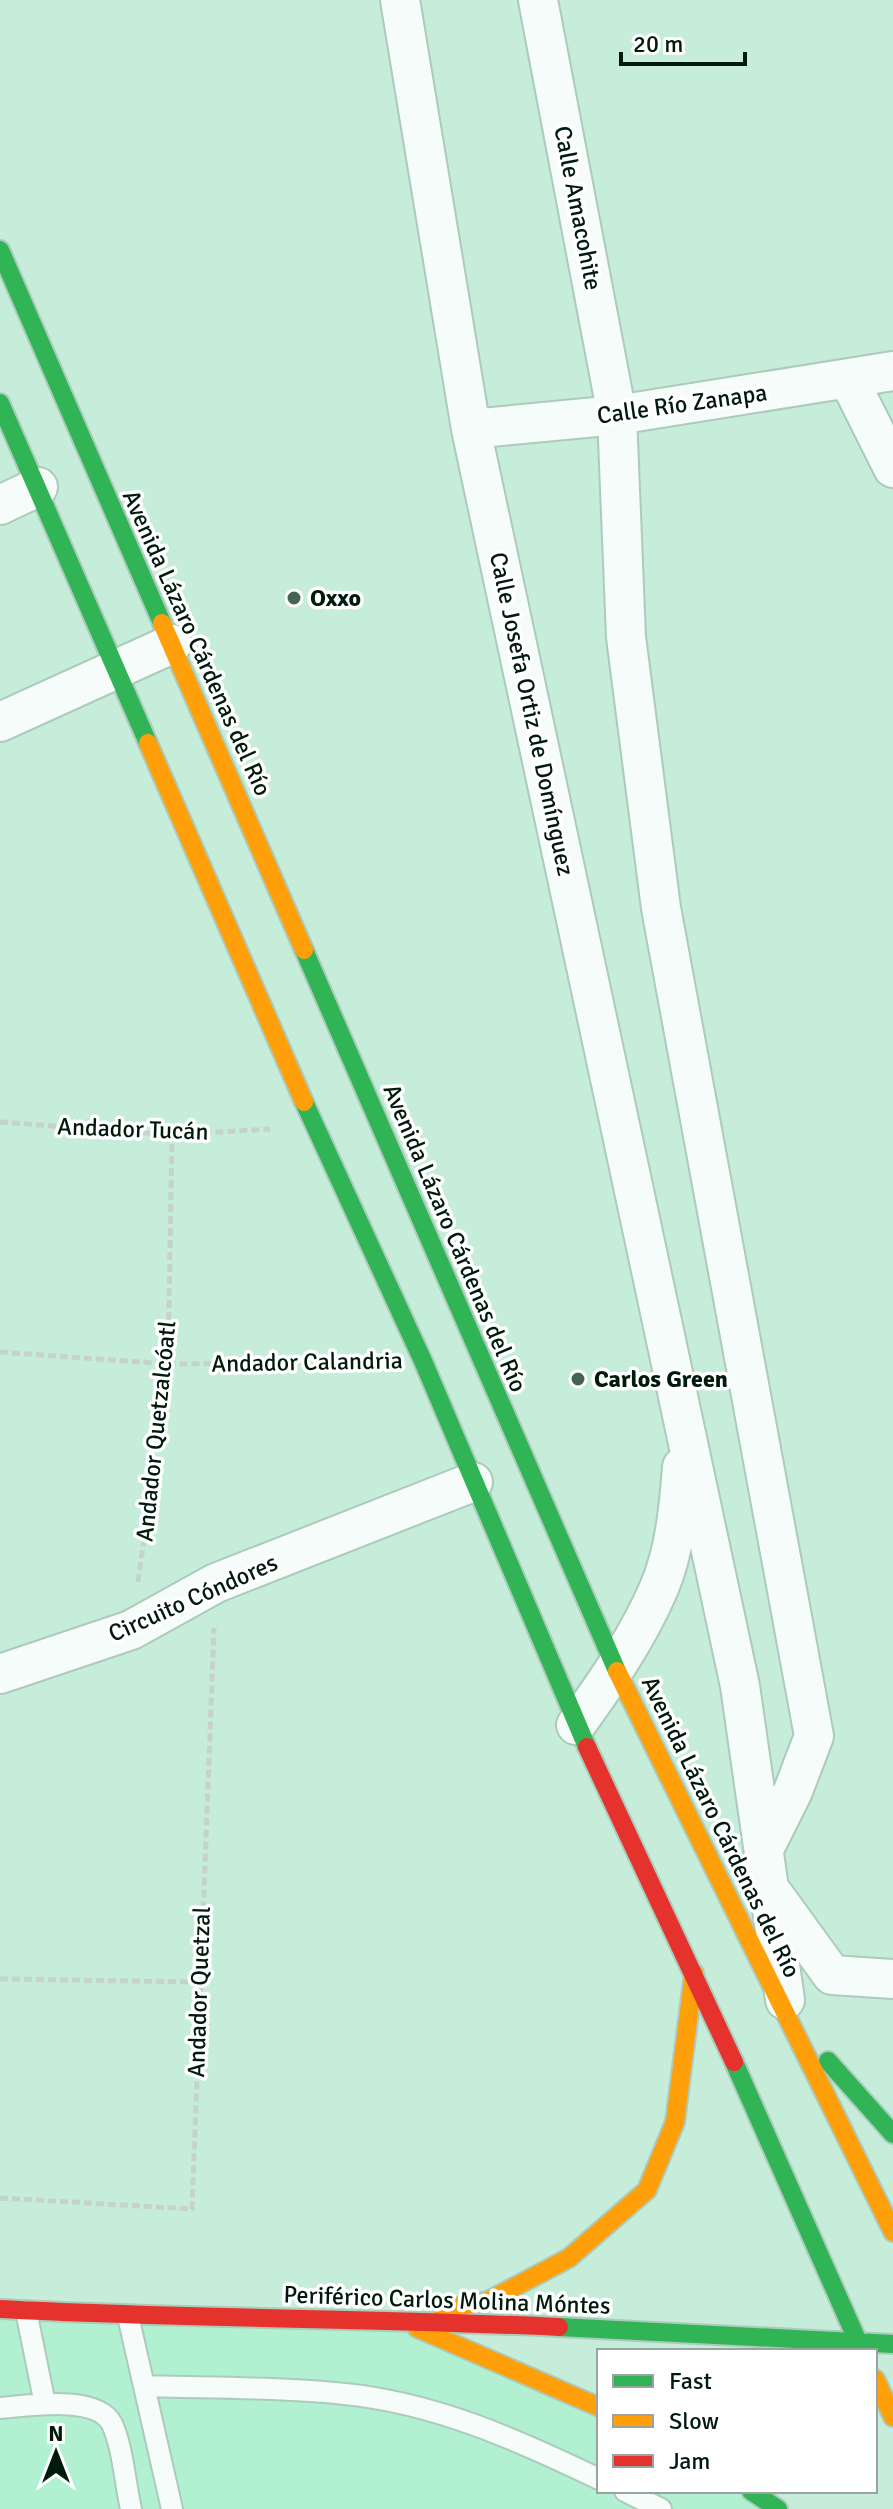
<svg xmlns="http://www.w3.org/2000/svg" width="893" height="2509" viewBox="0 0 893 2509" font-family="Signika,sans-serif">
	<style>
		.built { fill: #b1f1d2 }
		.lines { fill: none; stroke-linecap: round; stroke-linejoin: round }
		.lane-casing { stroke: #accbbc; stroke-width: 24 }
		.street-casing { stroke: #accbbc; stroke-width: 42 }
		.fast-casing { stroke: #accbbc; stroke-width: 22 }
		.slow-casing { stroke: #accbbc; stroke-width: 22 }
		.jam-casing { stroke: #accbbc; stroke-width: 22 }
		.path { stroke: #c6d2cc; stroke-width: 5; stroke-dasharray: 8 4; stroke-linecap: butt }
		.lane { stroke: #f6fcf9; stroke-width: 20 }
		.street { stroke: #f6fcf9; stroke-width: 38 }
		.fast { stroke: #30b455; stroke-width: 18 }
		.slow { stroke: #ff9f0a; stroke-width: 18 }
		.jam { stroke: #e5322d; stroke-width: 18 }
		.poi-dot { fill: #456455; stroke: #fff; stroke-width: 3 }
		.labels { text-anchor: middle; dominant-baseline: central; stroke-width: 7; stroke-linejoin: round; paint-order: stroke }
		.street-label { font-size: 24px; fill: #001a0e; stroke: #fff }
		.poi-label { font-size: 24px; font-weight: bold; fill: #001a0e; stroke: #fff; text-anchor: start }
	</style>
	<rect width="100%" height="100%" fill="#c5edd9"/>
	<!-- built -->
	<path class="built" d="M0,2309L396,2319L599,2408V2491H749L777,2509H0Z"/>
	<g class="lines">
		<!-- lane casing -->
		<g class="lane-casing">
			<path id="lane" d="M26,2311L45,2404
				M128,2316L172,2509
				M144,2386C211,2388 279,2387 345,2394C435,2403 518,2440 599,2479
				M0,2408C27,2406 97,2394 112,2424C123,2448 125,2483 131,2509
				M625,2491L661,2509"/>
		</g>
		<!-- street casing -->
		<g class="street-casing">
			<path id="street" d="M400,0L471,429L740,1686L785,2000
				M538,0L617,415L626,637L661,908L814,1736L793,1791L765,1847
				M849,380L893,468
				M471,429L617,415L893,371
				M0,505L38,487
				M0,722L172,644
				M0,1674L131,1630L216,1583L473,1482
				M576,1725C607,1682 638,1637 659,1588C675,1551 679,1506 682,1467
				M774,1895L832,1975L893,1979"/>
		</g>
		<!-- fast casing -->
		<g class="fast-casing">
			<path id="fast" d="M0,250L162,623
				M0,403L148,743
				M304,950L617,1671
				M304,1102L423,1361L587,1747
				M828,2061L893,2134
				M734,2062L862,2351
				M559,2327L893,2344
				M751,2491L778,2509"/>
		</g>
		<!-- slow casing -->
		<g class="slow-casing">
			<path id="slow" d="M162,623L304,950
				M148,743L304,1102
				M617,1671L893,2232
				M443,2310L488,2301L569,2258L647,2190L675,2122L694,1973
				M417,2328L599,2407
				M875,2379L893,2417"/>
		</g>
		<!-- jam casing -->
		<g class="jam-casing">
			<path id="jam" d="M587,1747L734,2062
				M0,2309C186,2319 373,2318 559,2327"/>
		</g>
		<!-- path -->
		<path class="path" d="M0,1122L172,1135L270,1129
			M0,1352L168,1364L378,1362
			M138,1582L168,1364L172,1135
			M0,1979L199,1982
			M0,2198L192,2209L214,1628"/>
		<!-- lane -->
		<use href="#lane" class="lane"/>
		<!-- street -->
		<use href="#street" class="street"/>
		<!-- fast -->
		<use href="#fast" class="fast"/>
		<!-- slow -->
		<use href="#slow" class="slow"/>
		<!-- jam -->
		<use href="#jam" class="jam"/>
	</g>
	<!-- markers -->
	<g class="poi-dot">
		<circle cx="294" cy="598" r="8"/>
		<circle cx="578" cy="1379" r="8"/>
	</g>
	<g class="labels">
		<!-- street labels -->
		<g class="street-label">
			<text transform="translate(578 208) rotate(79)">Calle Amacohite</text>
			<text transform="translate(682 404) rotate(-8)">Calle Río Zanapa</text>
			<text transform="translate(197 643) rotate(66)">Avenida Lázaro Cárdenas del Río</text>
			<text transform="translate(532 714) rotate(78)">Calle Josefa Ortiz de Domínguez</text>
			<text transform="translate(133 1129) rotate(2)">Andador Tucán</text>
			<text transform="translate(455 1238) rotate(67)">Avenida Lázaro Cárdenas del Río</text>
			<text transform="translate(307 1362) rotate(-1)">Andador Calandria</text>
			<text transform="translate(156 1431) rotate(-84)">Andador Quetzalcóatl</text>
			<text transform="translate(193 1598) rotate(-24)">Circuito Cóndores</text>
			<text transform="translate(721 1827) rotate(64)">Avenida Lázaro Cárdenas del Río</text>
			<text transform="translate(199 1992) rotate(-88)">Andador Quetzal</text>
			<text transform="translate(447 2300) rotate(2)">Periférico Carlos Molina Móntes</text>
		</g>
		<!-- poi labels -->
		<g class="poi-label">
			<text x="310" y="598">Oxxo</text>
			<text x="594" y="1379">Carlos Green</text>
		</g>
	</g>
	<!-- legend -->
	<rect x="597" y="2349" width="280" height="144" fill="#ffffff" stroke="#99a39f" stroke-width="2"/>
	<rect x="613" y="2375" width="40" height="12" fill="#30b455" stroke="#99a39f" stroke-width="2"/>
	<text x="669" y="2389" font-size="24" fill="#001a0e">Fast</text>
	<rect x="613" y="2415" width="40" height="12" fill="#ff9f0a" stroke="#99a39f" stroke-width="2"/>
	<text x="669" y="2429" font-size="24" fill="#001a0e">Slow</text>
	<rect x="613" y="2455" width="40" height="12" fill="#e5322d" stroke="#99a39f" stroke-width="2"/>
	<text x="669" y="2469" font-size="24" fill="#001a0e">Jam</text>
	<!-- north arrow -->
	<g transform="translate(56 2453)" stroke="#ffffff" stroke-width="6" paint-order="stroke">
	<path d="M0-6L14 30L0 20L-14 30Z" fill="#001a0e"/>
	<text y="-12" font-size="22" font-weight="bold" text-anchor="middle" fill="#001a0e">N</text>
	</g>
	<!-- scale -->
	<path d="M621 52v12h124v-12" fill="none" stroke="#001a0e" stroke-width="4"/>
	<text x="633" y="52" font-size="24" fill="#001a0e" stroke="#ffffff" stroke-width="6" paint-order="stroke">20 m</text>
</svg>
